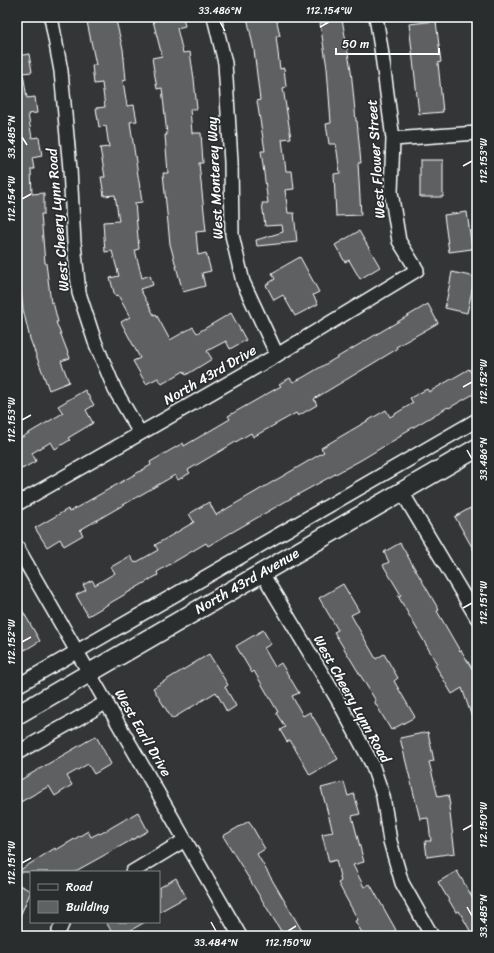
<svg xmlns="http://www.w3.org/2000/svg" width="494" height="953" viewBox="0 0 494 953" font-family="Sriracha,sans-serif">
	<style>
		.building { fill: #5f6162; stroke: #fff }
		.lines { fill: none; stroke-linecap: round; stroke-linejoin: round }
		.street-casing { stroke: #fff; stroke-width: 16 }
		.secondary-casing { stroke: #fff; stroke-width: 21 }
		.street { stroke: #2a2d2e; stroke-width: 13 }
		.secondary { stroke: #2a2d2e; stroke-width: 18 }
		.ticks { fill: none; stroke: #fff; stroke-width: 1.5 }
		.labels { text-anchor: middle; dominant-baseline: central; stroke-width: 3.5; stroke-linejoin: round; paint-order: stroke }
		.street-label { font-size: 14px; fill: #fff; stroke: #2a2d2e }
		.neatline { fill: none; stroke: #fff; stroke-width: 1.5 }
		.ticks-label { font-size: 10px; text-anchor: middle; fill: #fff }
	</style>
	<rect width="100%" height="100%" fill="#333536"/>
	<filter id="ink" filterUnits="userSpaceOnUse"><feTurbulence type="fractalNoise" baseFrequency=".025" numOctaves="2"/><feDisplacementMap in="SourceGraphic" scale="8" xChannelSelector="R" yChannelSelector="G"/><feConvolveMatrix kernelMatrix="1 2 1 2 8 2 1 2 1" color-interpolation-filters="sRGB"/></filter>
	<g filter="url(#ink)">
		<!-- building -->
		<path class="building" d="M86,17H115L123,49L126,80L123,81L127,106L134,105L137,121L130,122L142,202L135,203L139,249L135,250L142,278L150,275L153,285L140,289L154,315L156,314L170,340L193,327L197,333L231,313L246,340L230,349L226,341L207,351L212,359L186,375L184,371L162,384L158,378L146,384L133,361L140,358L121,322L130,317L118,295L115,296L110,278L119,276L112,251L105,252L103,222L119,221L115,195L104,196L101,177H105L100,148L109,147L106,126L99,127L96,108L105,107L102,83L94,84L92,65H96Z
			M152,17H183L185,26L177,28L183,53L190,52L194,79L197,109H190L192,133H201L203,163H199L206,231L196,232L198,255L206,253L211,271L202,273L205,286L183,292L170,244L163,173H168L165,135H167L162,88L157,89L152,58L162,56Z
			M247,17H276L280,36H276L280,69L284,68L286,87L283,88L291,138L282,139L286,171H292L294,189L285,190L288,213H294L297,242L257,246L256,240L283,232L282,225L265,226L262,203H268L261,151H265L257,101L260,100L254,50Z
			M342,19L351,70L356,121H357L361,163H358L361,215L336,216L334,174L340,173L336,144H329L326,124L331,123L327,68L320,23Z
			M436,21L441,62L438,63L443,112L419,114L409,24Z
			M29,54L32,72L23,73L27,98L35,97L37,113L28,114L32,138L39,137L42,156L32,158L34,169H31L32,194L44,193V214H41L45,263H46L51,303L53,302L58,322H56L70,358L61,361L69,382L49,390L30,339L23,309L17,261V56Z
			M420,160H443V197H420Z
			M467,212L472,249L449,252L444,215Z
			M359,231L380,267L360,279L349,260L345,262L335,245Z
			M300,257L319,292L313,295L318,304L295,316L283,295L274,300L266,285L275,279L272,273Z
			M452,272L475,277L467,313L445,308Z
			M428,304L438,323L396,347L397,349L314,399L317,405L298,416L296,413L253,437L251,433L188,470L190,473L178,480L175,475L80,530L83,535L64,546L60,539L47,547L35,528L68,509L69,512L151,465L150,462L183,443L184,446L230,419L228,416L281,386L279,384L290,378L293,382L302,378Z
			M469,369L477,382V392L449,408L448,407L400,435L401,436L361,460L288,500L208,546L206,543L157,572L158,575L88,616L76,595L86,590L83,585L92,580L95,585L115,573L111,567L130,556L135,563L158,550L155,545L194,522L189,514L209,502L216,515L324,452L321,448L386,410L390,417L413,403L410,398L427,389L429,392Z
			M85,390L94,405L86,410L93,423L68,438L70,440L55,449L51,442L32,453L36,461L22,469L17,460V440L63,413L58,406Z
			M470,508L477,521V556L455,517Z
			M400,543L439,610L437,611L460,651L461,650L477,677V725L475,726L462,688L452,694L435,665L437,664L398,596L401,595L383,565L389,562L384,552Z
			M343,584L359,611L351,615L376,659L384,654L398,678L394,681L415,717L391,730L374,701H376L334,632L338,630L319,598Z
			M17,601L40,641L25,650L17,637Z
			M263,630L271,644L264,648L275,667L281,663L299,693L292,696L303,716L310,712L338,759L310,775L290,740L287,742L280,730L285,727L276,713L278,712L254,671L252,673L236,646Z
			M209,654L228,685L225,687L236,706L227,712L216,692L172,719L153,688Z
			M428,732L434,761L429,762L438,797L448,795L450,805L449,806L455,853L427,857L425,841H431L428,818L420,819L400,738Z
			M96,736L111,764L94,774L88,764L67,776L72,785L55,796L49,786L17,804V782Z
			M344,782L348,796L354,794L360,814L352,816L364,862L353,865L364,887L370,884L396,930L386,936H364L355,921L358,920L338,883L341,881L336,860L329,862L322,834L333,832L321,788Z
			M138,812L148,831L74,872H17L55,848L56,850L88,831L91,837L99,833L100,834Z
			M249,821L265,849L257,854L305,936H284L223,836Z
			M457,871L477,905V936H473L459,911L456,912L438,882Z
			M176,878L186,897L159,912V888Z
			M17,884L31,891L17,923Z
			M106,922H145L121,936H114Z"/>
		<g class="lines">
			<!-- street casing -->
			<g class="street-casing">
				<path id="street" d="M51,17L61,71L70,169L74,243L79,293L95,342L115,390L140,433
					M214,17L225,63L231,162L232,235L243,282L277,355
					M393,139L477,133
					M402,492L477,618
					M17,504L277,355L417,270L399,241L391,192L393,139L381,48L376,17
					M17,547L240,936
					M262,573L339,702L372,764L383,796L390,841L402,883L432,936
					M17,686L477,420
					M17,753L107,702
					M132,872L185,840
					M59,931L63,922"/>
			</g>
			<!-- secondary casing -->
			<g class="secondary-casing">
				<path id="secondary" d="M17,715L477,448"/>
			</g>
			<!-- street -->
			<use href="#street" class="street"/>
			<!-- secondary -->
			<use href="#secondary" class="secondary"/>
		</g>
	</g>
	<!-- ticks -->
	<path class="ticks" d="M220,22L225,31M320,27L329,22M22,137L27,145M463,166L472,161M22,199L31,194M463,387L472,382M22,420L31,415M467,450L472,459M463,608L472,603M22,642L31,637M463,830L472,825M22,863L31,858M467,907L472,916M211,922L216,931M288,931L296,926"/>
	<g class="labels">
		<!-- street labels -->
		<g class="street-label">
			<text transform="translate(376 159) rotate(-94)">West Flower Street</text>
			<text transform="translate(215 178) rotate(-93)">West Monterey Way</text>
			<text transform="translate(58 220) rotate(-95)">West Cheery Lynn Road</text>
			<text transform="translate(210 375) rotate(-30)">North 43rd Drive</text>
			<text transform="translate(247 581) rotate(-30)">North 43rd Avenue</text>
			<text transform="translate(352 699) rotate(61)">West Cheery Lynn Road</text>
			<text transform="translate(143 733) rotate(60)">West Earll Drive</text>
		</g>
	</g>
	<!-- margin -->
	<rect width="494" height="953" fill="none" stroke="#2a2d2e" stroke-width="44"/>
	<!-- legend -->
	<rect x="30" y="871" width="130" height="52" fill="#2a2d2e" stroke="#7f8182"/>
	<rect x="38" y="884" width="20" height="6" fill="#2a2d2e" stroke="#7f8182"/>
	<text x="66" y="891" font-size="12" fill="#ffffff">Road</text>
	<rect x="38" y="901" width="20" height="12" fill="#5f6162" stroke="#7f8182"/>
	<text x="66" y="911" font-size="12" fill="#ffffff">Building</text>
	<!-- scale -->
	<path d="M336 48v6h103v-6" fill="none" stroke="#ffffff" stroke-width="2"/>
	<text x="342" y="48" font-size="12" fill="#ffffff" stroke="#2a2d2e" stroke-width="3" paint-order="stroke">50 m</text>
	<rect x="22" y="22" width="450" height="909" class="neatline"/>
	<g class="ticks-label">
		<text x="220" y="14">33.486°N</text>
		<text x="329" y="14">112.154°W</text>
		<text transform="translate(11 137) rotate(-90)" y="4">33.485°N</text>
		<text transform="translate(483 161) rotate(-90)" y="4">112.153°W</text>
		<text transform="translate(11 199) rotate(-90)" y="4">112.154°W</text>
		<text transform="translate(483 382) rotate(-90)" y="4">112.152°W</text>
		<text transform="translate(11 420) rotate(-90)" y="4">112.153°W</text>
		<text transform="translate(483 459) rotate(-90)" y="4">33.486°N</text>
		<text transform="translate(483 603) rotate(-90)" y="4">112.151°W</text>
		<text transform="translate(11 642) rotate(-90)" y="4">112.152°W</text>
		<text transform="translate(483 825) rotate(-90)" y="4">112.150°W</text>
		<text transform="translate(11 863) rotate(-90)" y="4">112.151°W</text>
		<text transform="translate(483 916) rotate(-90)" y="4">33.485°N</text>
		<text x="216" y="946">33.484°N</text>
		<text x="288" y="946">112.150°W</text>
	</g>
</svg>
